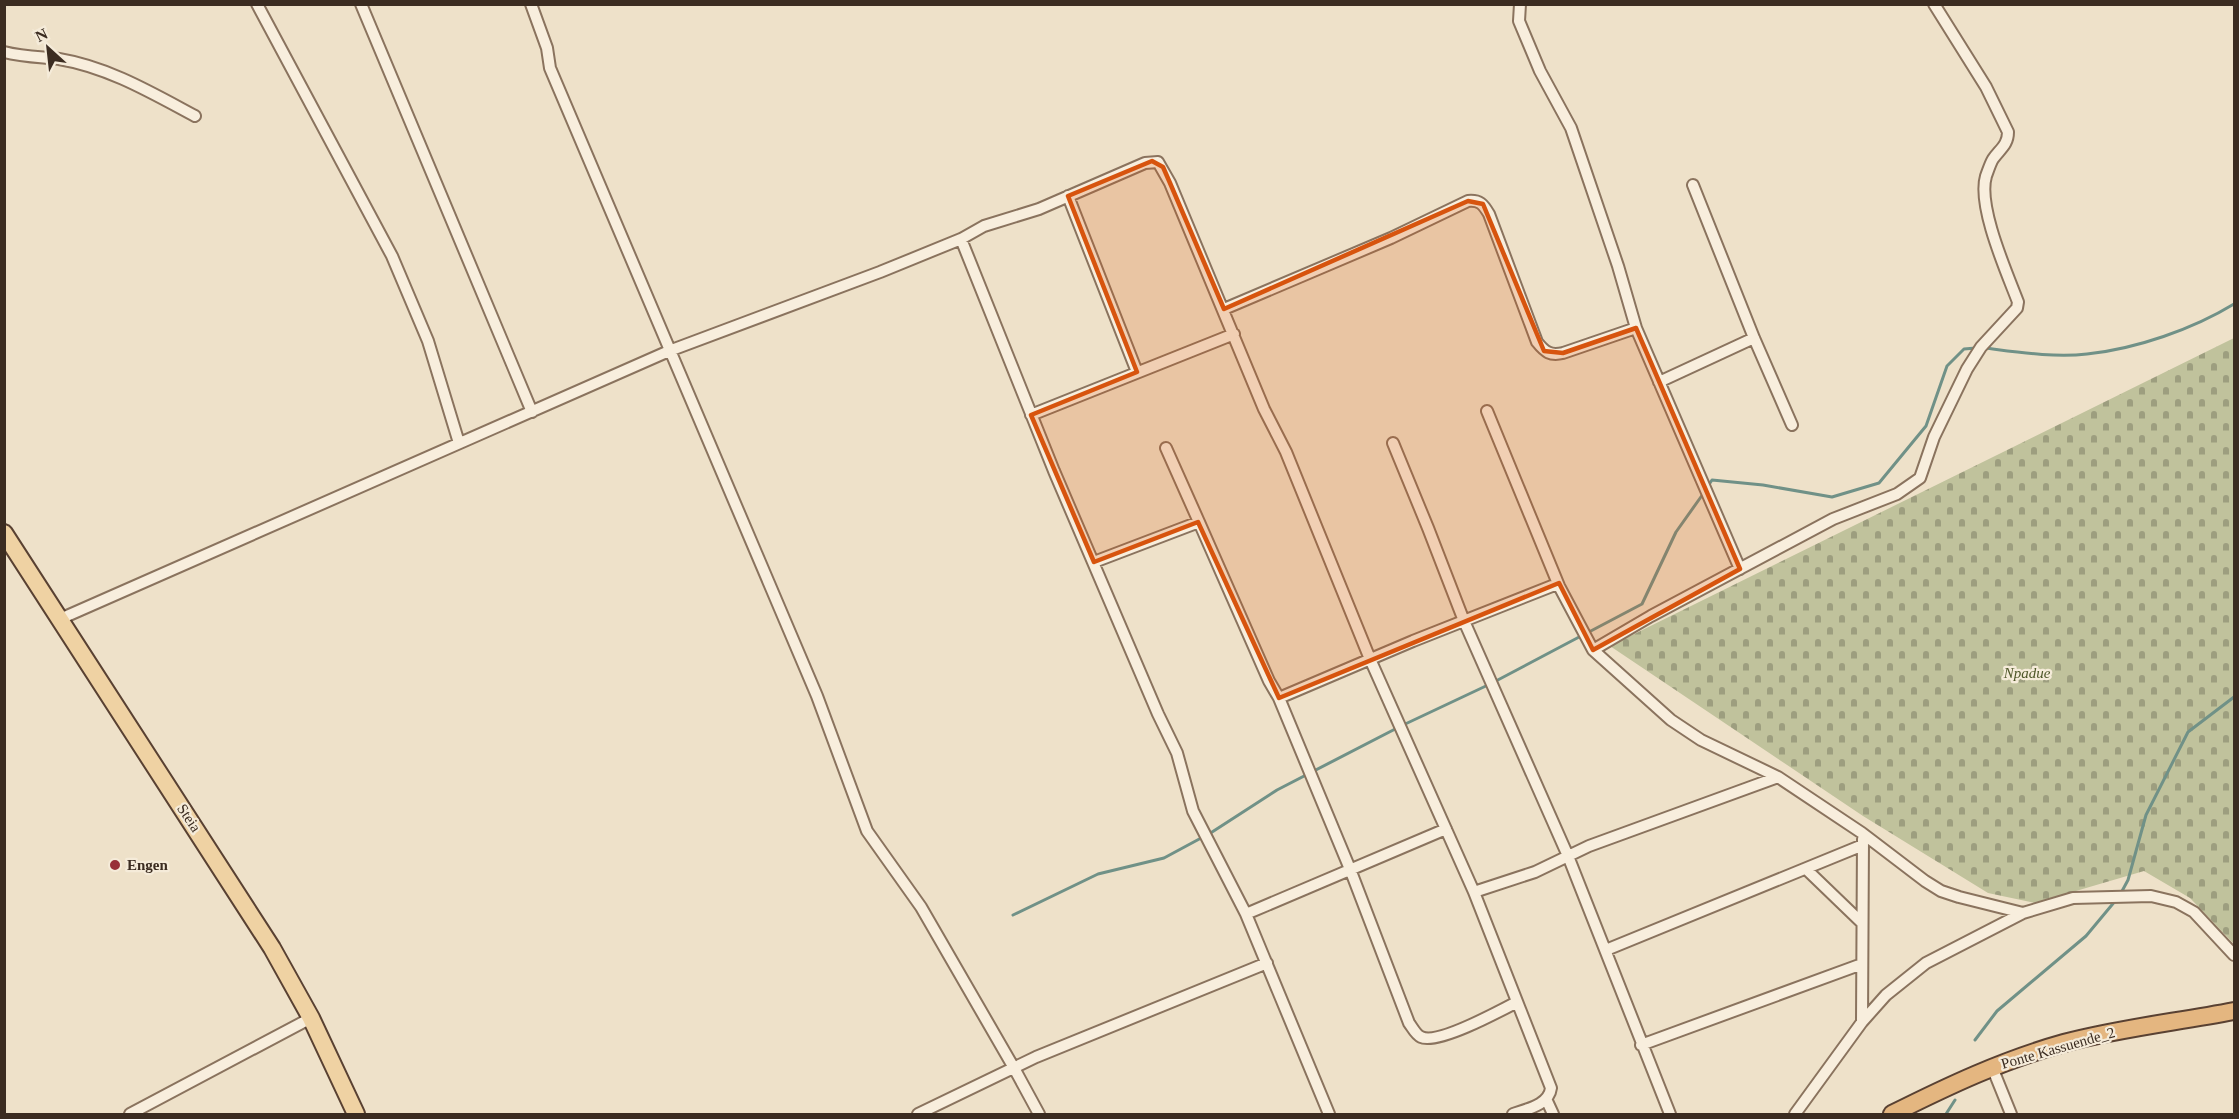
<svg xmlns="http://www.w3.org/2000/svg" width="2239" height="1119" viewBox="0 0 2239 1119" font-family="Georgia,serif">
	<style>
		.cemetery { fill: url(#cemetery-stones) }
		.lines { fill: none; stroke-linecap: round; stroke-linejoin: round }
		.stream { stroke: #709187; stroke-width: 3 }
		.minor-casing { stroke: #8a735e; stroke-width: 14 }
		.primary-casing { stroke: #594132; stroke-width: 20 }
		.trunk-casing { stroke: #594132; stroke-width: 20 }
		.minor { stroke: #f8eedd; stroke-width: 10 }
		.primary { stroke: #efd2a3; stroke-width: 16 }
		.trunk { stroke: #e4b680; stroke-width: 16 }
		.marked { fill: #d7540e; fill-opacity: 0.2; stroke: #d7540e; stroke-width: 4.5; stroke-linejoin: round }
		.poi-dot { fill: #982f37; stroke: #f5ebd9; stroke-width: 2 }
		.labels { text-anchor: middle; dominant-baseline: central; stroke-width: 4.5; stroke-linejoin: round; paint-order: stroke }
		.park-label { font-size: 15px; font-style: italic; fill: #4e5728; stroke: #f5ebd9 }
		.street-label { font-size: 15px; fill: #3b2c21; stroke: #f5ebd9 }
		.poi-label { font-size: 15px; font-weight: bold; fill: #3b2c21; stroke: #f5ebd9; text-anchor: start }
	</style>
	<defs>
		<pattern id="cemetery-stones" width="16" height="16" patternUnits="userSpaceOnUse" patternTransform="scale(1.5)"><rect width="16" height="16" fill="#c0c29c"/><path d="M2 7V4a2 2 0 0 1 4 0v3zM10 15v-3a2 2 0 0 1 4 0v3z" fill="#9d9e7f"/></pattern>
	</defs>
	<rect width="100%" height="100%" fill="#eee1c9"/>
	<!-- cemetery -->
	<path class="cemetery" d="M2234,338V944L2190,898L2144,871L2035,903L1988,893L1863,816L1610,646Z"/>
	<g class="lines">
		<!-- stream -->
		<path class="stream" d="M1985,348C2017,352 2055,358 2087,354C2136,349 2193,329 2234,304
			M1708,486L1712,480L1763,485L1832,497L1879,483L1926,426L1947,366L1964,349L1976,348
			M1587,633L1642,604L1676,532L1703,494
			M1494,682L1581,636
			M1209,834L1277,790L1401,726L1488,685
			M2121,893L2128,880L2146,815L2188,732L2234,697
			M1013,915L1098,874L1164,858L1203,837
			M1975,1040L1997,1011L2086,936L2116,900
			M1946,1114L1955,1100"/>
		<!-- minor casing -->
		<g class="minor-casing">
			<path id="minor" d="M257,4L392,256L428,341L459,443
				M361,4L532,412
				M531,4L547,48L550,68L817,696L867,831L921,907L1014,1068L1039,1114
				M4,52C23,57 41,57 59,59C108,67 152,93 195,116
				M1693,185L1754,338L1792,425
				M1068,196L1137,372
				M961,239L1054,471L1158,714L1177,753L1193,811L1246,914L1329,1114
				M1224,309L1391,238L1468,201C1480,200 1483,204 1489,214L1537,342C1545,352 1550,356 1563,353L1636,328L1618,266L1571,128L1540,71L1519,21L1520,4
				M1636,328L1740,569
				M1659,382L1754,338
				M1487,411L1559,586L1593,650L1671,720L1701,740L1778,777L1862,833L1925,881L1941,891L1959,897L2023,913
				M1031,415L1234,334
				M1393,443L1428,528L1464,621L1568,856L1670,1114
				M1166,448L1199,522
				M1094,562L1199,522L1269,681L1279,698L1413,641L1552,586H1559
				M60,619L669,351L880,272L961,239L984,226L1039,209L1145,163L1158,162L1170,183L1264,409L1286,452L1370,659L1474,892L1551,1088C1549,1105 1527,1109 1513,1114
				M1593,650L1651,616L1833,519L1897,494L1920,478L1934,437L1967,369L1981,347L2017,308L2018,302C2007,273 1977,206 1986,176C1988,171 1990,164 1993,159C2000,149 2008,145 2008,132L1986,87L1934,4
				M1279,698L1350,869L1409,1023C1412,1027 1416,1035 1421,1037C1437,1045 1500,1011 1517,1002
				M1806,869L1861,922
				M1474,892L1535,872L1589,846L1778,777
				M1246,914L1446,829
				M1606,950L1863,845
				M1862,1022L1863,839
				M1641,1045L1862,964
				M1992,1067L2011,1114
				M1547,1101L1553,1114
				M130,1114L311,1018
				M918,1114L1036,1057L1267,963
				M1795,1114L1862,1022L1886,995L1926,963L2023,913L2073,898L2151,896L2176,902L2194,912L2234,955"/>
		</g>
		<!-- primary casing -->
		<g class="primary-casing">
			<path id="primary" d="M4,533L272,948L311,1018L356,1114"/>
		</g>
		<!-- trunk casing -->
		<g class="trunk-casing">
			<path id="trunk" d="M1892,1114C1948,1086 2003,1060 2064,1043C2120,1028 2178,1022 2234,1011"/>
		</g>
		<!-- minor -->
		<use href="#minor" class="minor"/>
		<!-- primary -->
		<use href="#primary" class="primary"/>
		<!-- trunk -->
		<use href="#trunk" class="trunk"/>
	</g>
	<!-- marked area -->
	<path class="marked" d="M1152,161L1163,167L1170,183L1224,309L1468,201L1483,204L1544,351L1563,353L1636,328L1740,569L1593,650L1559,583L1279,698L1198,522L1094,562L1031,415L1137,372L1068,196Z"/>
	<!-- markers -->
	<circle class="poi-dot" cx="115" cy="865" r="6"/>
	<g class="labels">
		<!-- park labels -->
		<g class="park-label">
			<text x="2027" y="673">Npadue</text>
		</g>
		<!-- street labels -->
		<g class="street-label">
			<text transform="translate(189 818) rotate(56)">Steia</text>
			<text transform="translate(2058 1048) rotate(-16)">Ponte Kassuende_2</text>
		</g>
		<!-- poi labels -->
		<g class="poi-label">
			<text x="127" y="865">Engen</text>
		</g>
	</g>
	<!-- border -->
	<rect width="2239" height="1119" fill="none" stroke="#3b2c21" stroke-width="12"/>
	<!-- north arrow -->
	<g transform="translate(48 48) rotate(333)" stroke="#f5ebd9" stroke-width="4.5" paint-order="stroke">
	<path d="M0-4.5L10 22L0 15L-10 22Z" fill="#3b2c21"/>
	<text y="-9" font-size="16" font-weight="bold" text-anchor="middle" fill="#3b2c21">N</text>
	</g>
</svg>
